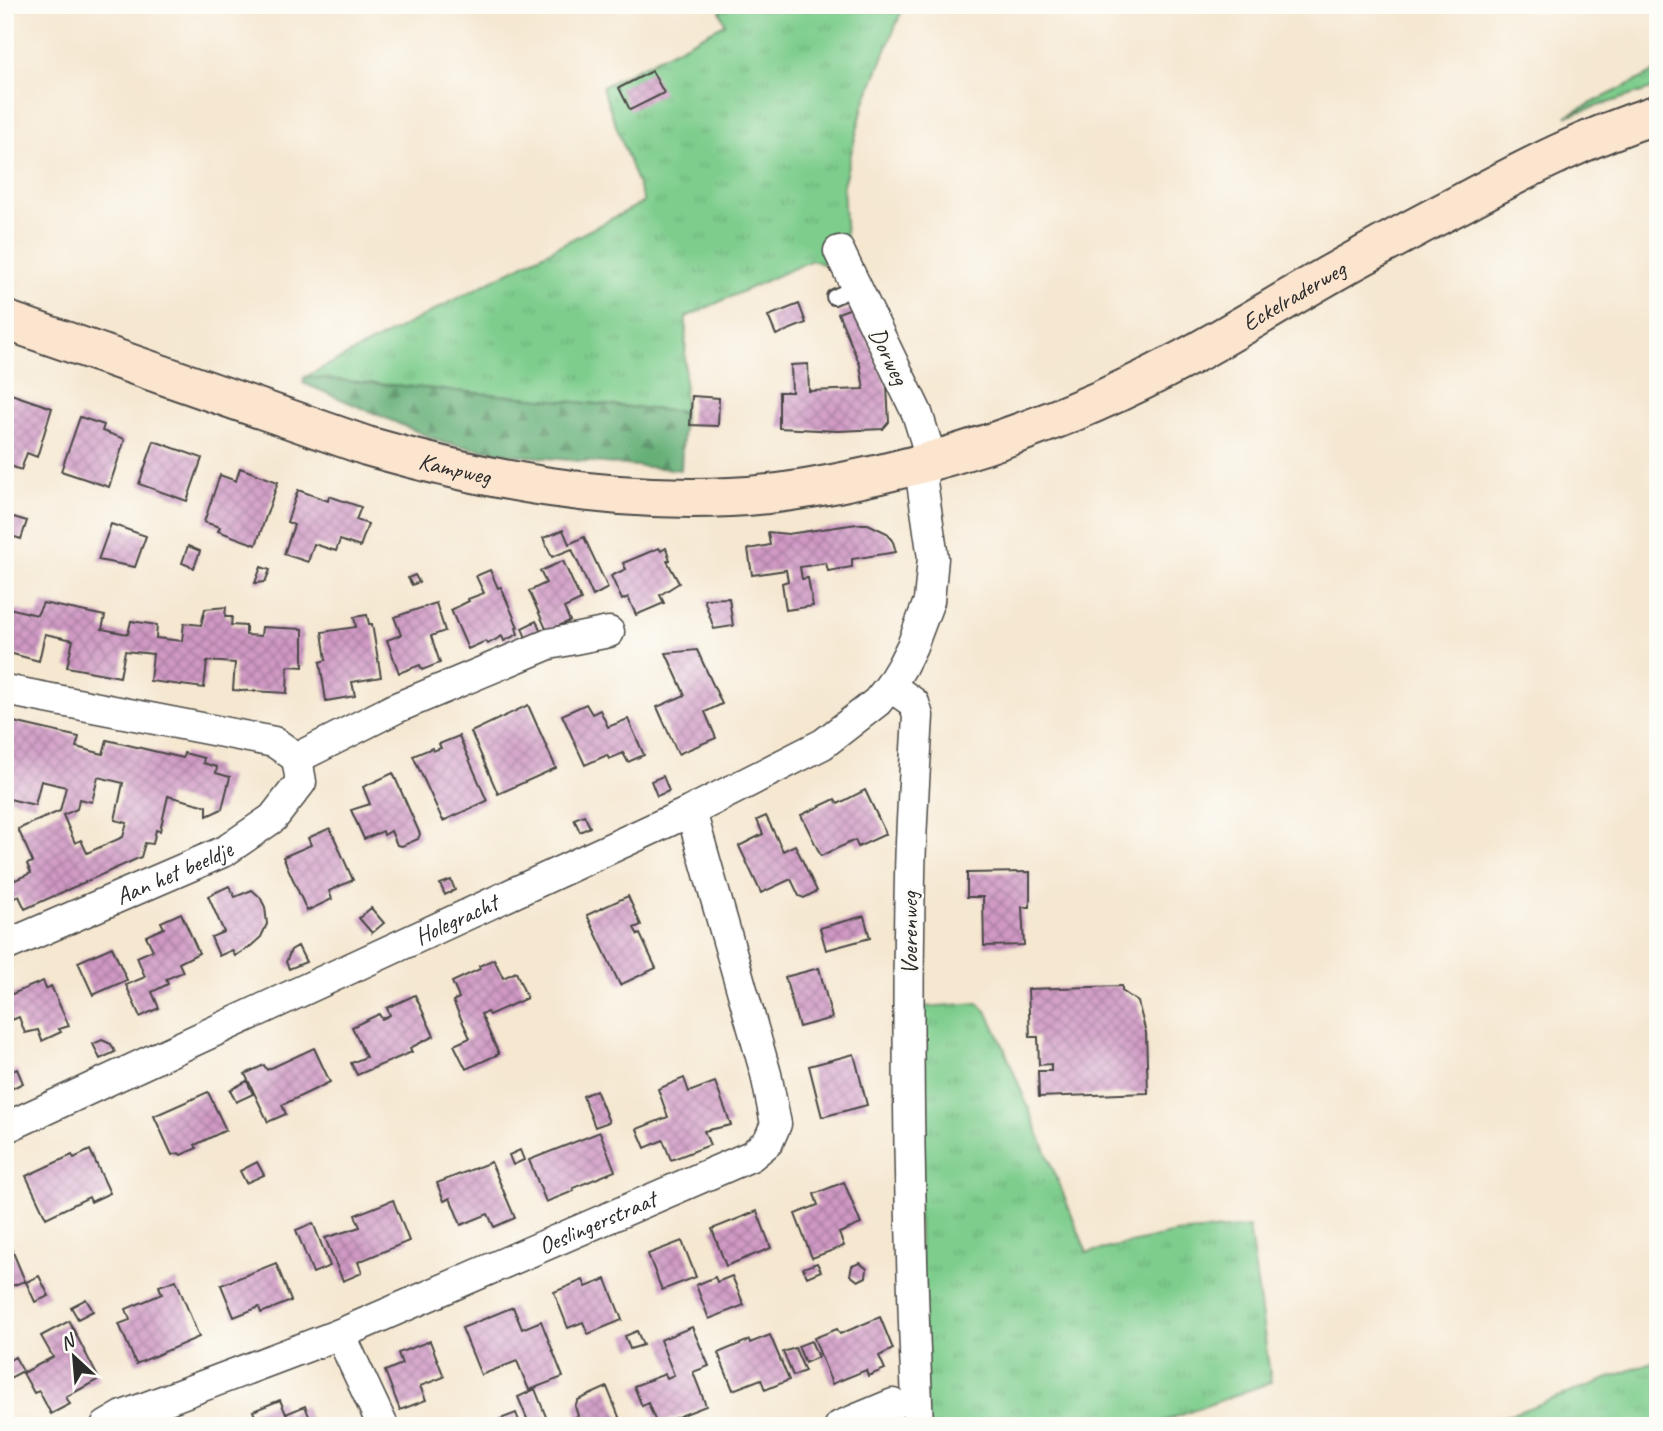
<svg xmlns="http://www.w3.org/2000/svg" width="1663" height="1431" viewBox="0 0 1663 1431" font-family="Caveat,sans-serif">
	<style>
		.grass { fill: url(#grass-tufts); stroke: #547c5c; stroke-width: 2 }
		.forest { fill: url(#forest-firs); stroke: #486e52; stroke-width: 2 }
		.building { fill: url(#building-cross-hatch); fill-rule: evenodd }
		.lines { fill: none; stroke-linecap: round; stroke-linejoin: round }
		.service-casing { stroke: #494744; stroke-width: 18 }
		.minor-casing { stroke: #494744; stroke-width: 33 }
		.secondary-casing { stroke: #494744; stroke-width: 42 }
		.service { stroke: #fff; stroke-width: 14 }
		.minor { stroke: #fff; stroke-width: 30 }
		.secondary { stroke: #fce5cf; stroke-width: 38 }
		.labels { text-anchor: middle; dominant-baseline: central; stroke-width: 5; stroke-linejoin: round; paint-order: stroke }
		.street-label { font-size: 24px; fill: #2b2b2b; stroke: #fdfcf7 }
	</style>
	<defs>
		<pattern id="grass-tufts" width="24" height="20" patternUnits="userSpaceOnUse" patternTransform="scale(1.75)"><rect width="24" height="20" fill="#7ecd8d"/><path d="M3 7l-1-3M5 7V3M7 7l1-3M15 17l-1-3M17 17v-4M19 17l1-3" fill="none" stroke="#6db07a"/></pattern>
		<pattern id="forest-firs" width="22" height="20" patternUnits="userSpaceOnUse" patternTransform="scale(1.75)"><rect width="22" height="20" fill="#66b078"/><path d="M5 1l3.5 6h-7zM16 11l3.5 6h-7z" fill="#548f63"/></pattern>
		<pattern id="building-cross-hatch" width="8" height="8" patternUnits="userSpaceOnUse" patternTransform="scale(1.75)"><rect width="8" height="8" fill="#d099c5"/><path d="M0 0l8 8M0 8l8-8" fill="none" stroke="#a97da0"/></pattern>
	</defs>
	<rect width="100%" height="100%" fill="#fdfcf7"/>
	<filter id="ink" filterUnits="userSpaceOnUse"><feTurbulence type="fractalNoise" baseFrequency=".0143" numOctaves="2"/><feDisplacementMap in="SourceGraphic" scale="14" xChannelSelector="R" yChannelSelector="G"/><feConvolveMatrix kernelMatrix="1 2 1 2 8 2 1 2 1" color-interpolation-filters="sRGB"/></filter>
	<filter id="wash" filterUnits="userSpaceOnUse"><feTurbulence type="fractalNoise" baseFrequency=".00686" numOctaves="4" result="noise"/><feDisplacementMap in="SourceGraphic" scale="28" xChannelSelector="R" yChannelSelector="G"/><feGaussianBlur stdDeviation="1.57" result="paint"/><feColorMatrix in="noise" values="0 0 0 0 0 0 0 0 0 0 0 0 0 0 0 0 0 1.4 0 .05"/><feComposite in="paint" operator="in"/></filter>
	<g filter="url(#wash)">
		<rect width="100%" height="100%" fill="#f5e7d0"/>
		<!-- grass -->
		<path class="grass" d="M718,5H904L863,107L843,185L847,260L856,276L812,260L686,317L684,412L305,377L644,202L602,87L725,24Z
			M1658,70V87L1566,116Z
			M978,1003L988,1013L1002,1043L1087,1253L1175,1233L1249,1227L1271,1382L1151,1426H925L912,1008Z
			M1658,1360V1426H1480Z"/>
		<!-- forest -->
		<path class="forest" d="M305,377L684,412L681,470L514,455L444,443L303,383Z"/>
		<g id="blocks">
			<!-- building -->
			<path class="building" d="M5,5H12V21L6,39Z
				M652,71L664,93L630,110L619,88Z
				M799,304L806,323L776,335L768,316Z
				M854,307L887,386L889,422L883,429L838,431L779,428V392H792L791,365L808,364L809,391L864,389L860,365L838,313Z
				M11,394L52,408L37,457L27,453L21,470L5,464V410Z
				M692,396L719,398L718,426L690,425Z
				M80,417L104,425L102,431L125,439L109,487L61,471Z
				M154,441L202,458L187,501L139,484Z
				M240,468L278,482L256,545L218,531L220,527L204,522L220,475L236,481Z
				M298,490L328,501L329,496L361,507L356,520L368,524L360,547L340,540L336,551L314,544L308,562L284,554L294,525L287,522Z
				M10,516L27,521L21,539L5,534Z
				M111,524L146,536L135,567L98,560Z
				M857,524H868L887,533L893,542L896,552L852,559V567L828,571L826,563L800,567L802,579L808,578L813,606L786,610L782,583L788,581L786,570L752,575L748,549L770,545L768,532L788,534Z
				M563,530L569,544L584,537L608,588L593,596L572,549L552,557L543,538Z
				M188,546L200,551L194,568L182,563Z
				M659,548L661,551L666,548L670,560L667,561L679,583L660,595L664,603L636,615L628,597L622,600L611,576L626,569L623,563Z
				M563,561L581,600L564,608L570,621L547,631L529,591L546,583L540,571Z
				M261,567L270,570L265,582L255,583Z
				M490,570L498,588L501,587L518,627L516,628L518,634L504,641L502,636L488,644L486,641L468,649L451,610L469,601L468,599L484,593L476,576Z
				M415,575L419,582L412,585L408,578Z
				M729,598L733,626L714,629L704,599Z
				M43,603L105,616L102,629L128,634L131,621L157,625L156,638L182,641L184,623L201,625L205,609L226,607L225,617H232L231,625L246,626V635L261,636L262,627L303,629V667L288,666L287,693L233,690L235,663L207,661L204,688L150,681L153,654L125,651L120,677L67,667L73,640L45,634L39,661L5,652V607L37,615Z
				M436,603L445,631L431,636L440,663L422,670L420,665L399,673L387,640L401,635L394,617Z
				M367,615L369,624H372L381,677L352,682L355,696L326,701L320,662L326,660L322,632L356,627L354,617Z
				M536,621L541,631L526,638L522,628Z
				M697,650L722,704L705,712L716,738L678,754L657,707L685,695L666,653Z
				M586,704L592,714L600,710L608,727L628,719L644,755L628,762L623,753L609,759L607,755L585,765L562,715Z
				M528,705L556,768L498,794L471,732Z
				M5,720L79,737L76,747L103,754L107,740L183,758L184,753L204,758L203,763L217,767L216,773L230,777L222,809L207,816V806L168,796L160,831L156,830L153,844L145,843L141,857L25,909L19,896L5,902V869L7,868L13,881L31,873L27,864L33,862L18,829L60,811L66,787L41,781L35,805L5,798ZM98,777L123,783L115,820L127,823L123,837L87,853L81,840L75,843L63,815L77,809L79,799L92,802Z
				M459,736L487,801L443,821L413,756L432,748L433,751L441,748L439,744Z
				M393,773L420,834L418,839L402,846L397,845L391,831L384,835L383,831L364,839L351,810L370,804L363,787Z
				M663,776L669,791L657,796L651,781Z
				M865,790L886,834L858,847L855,840L821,856L801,815L835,799L838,804Z
				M584,815L590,827L580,832L574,819Z
				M766,816L783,851L795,845L817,891L804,898L799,896L791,879L761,893L739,846L763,834L757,820Z
				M330,828L353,880L329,891L332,899L307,911L283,857L311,845L308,838Z
				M1030,872V907H1022L1024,945L984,946L983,897H967V873Z
				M451,880L455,890L445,895L440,884Z
				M229,886L235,897L252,890L260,897L265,907L267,924L261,937L251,946L235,956L232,950L219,956L211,937L224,932L208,896Z
				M628,896L641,925L634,928L638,935L640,934L656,968L620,985L587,915Z
				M371,908L384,923L372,933L359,918Z
				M181,913L199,953L179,963L183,972L166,979L168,984L152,992L159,1008L140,1017L126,985L145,977L137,957L153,950L146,936L164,928L161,922Z
				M864,916L870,938L826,950L820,928Z
				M298,946L306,962L289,969L286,962L291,950Z
				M112,947L127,980L93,995L78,962Z
				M494,959L503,978L516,972L527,998L489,1015L487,1012L481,1014L499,1054L466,1069L454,1045L470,1038L453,1001L459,998L452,982L480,969L479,966Z
				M819,968L832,1018L799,1027L785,977Z
				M43,981L46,989L51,986L69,1026L59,1029L61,1032L42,1041L38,1030L25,1033L19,1017L12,1020L5,1004V997Z
				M1122,986V991L1138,1002L1146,1033L1148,1093L1039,1097L1038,1071H1051V1064L1039,1065L1038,1037H1030L1028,989Z
				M415,995L434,1036L410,1048L412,1052L357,1075L351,1063L366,1057L352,1027L379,1014L382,1019L390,1015L387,1008Z
				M102,1040L111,1044L115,1052L100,1059L93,1044Z
				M314,1048L330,1082L282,1105L286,1114L268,1122L245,1074L264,1065L267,1070Z
				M854,1054L867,1105L822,1117L809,1066Z
				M17,1069L23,1083L11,1089L5,1074Z
				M684,1078L689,1092L715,1082L731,1125L704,1131L710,1145L671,1160L663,1140L645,1148L637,1129L668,1117L658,1089Z
				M247,1081L253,1094L236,1102L230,1090Z
				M596,1090L609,1122L595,1127L583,1096Z
				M208,1092L226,1130L195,1145L197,1148L181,1155L179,1153L172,1155L154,1116Z
				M600,1132L615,1171L573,1188L574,1191L546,1202L529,1160Z
				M90,1150L110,1193L91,1202L89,1197L46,1218L26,1176L72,1155L74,1158Z
				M520,1150L524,1160L513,1165L509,1155Z
				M257,1162L264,1175L246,1183L240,1171Z
				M491,1162L515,1218L494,1227L488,1214L461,1225L450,1198L444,1201L437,1183Z
				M844,1182L861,1224L839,1233L844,1246L812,1258L795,1214L818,1205L814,1194Z
				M393,1200L409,1241L358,1262L362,1273L343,1281L325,1238L360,1227L355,1215Z
				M757,1211L771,1248L726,1266L712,1229Z
				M313,1223L330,1266L313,1273L296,1230Z
				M5,1233L25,1281L9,1287L5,1277Z
				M682,1241L696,1277L662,1290L648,1254Z
				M276,1263L291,1301L261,1313L259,1307L234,1317L221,1285Z
				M817,1263L821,1271L807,1277L803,1268Z
				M860,1263L867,1269L866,1277L858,1281L850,1275L852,1266Z
				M39,1276L49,1296L35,1302L26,1282Z
				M732,1276L744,1305L709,1319L696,1285L715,1277L717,1282Z
				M606,1279L622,1320L588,1334L583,1322L568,1328L554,1292L583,1280L586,1287Z
				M176,1280L199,1337L136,1364L119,1324L130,1320L126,1309L162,1294L159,1286Z
				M86,1299L93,1311L78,1319L71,1307Z
				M513,1307L522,1329L541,1321L563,1377L529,1390L517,1361L481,1375L462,1328Z
				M880,1317L893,1349L879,1356L885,1369L868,1376L866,1370L832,1384L814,1338L837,1329L840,1334Z
				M69,1321L99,1379L66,1397L70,1404L51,1414L39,1391L34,1393L23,1373L53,1357L41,1336Z
				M692,1327L709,1366L693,1372L706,1406L657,1425L648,1403L642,1406L634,1386L665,1374L667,1378L674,1375L660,1340Z
				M637,1331L643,1345L630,1349L625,1336Z
				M770,1335L789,1380L765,1390L761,1379L733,1390L718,1353L749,1340L750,1343Z
				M430,1341L444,1377L420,1386L426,1400L400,1410L385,1371L402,1364L398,1353Z
				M811,1341L818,1357L805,1363L798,1346Z
				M795,1348L805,1371L793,1376L783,1352Z
				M15,1357L23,1371L10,1378L5,1369V1363Z
				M607,1387L621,1422L610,1426H564L562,1422L578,1416L575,1406L578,1400Z
				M535,1389L548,1422L538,1426H530L518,1397Z
				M280,1400L286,1414L305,1406L313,1426H259L253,1411Z
				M516,1413L521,1426H501L498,1420Z"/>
		</g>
	</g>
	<g filter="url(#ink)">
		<use href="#blocks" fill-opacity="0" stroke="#494744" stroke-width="2"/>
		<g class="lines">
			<!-- service casing -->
			<g class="service-casing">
				<path id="service" d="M834,297L856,287"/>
			</g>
			<!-- minor casing -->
			<g class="minor-casing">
				<g id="minor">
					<path d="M890,686L914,703L918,716C915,769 911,822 910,875C906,1059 910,1242 918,1426"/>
					<path d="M5,690L274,742L297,758L396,708L549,644L609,632"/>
					<path id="s1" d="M5,946L225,851L273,818L301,782L297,758"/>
					<path id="s2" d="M5,1128L691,811L823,744L877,702L890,686L902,666L912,646L929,601L933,558L922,482L928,448L917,413L839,251"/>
					<path d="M340,1334L383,1426"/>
					<path id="s3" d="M106,1426L123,1416L340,1334L751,1156L768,1142L776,1124L766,1074L691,811"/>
					<path d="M840,1426L893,1404"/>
				</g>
			</g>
			<!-- secondary casing -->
			<g class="secondary-casing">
				<g id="secondary">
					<path id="s4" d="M5,320L367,446C485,480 607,503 730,497C781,495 830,485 880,474C988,449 1086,412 1184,359C1241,328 1296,293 1352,262C1388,242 1425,222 1462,203C1525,169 1589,136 1658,114"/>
				</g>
			</g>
			<!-- service -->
			<use href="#service" class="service"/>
			<!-- minor -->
			<use href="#minor" class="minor"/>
			<!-- secondary -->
			<use href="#secondary" class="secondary"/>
		</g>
	</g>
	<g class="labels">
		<!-- street labels -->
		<g class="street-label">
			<text stroke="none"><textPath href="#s4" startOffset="1356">Eckelraderweg</textPath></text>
			<text transform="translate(889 356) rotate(64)">Dorweg</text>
			<text stroke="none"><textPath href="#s4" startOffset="474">Kampweg</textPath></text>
			<text stroke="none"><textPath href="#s1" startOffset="184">Aan het beeldje</textPath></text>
			<text stroke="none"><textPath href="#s2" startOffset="497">Holegracht</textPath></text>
			<text transform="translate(909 933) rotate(-90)">Voerenweg</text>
			<text stroke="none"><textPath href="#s3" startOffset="532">Oeslingerstraat</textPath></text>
		</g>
	</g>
	<!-- margin -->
	<rect width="1663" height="1431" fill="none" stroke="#fdfcf7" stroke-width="28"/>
	<!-- north arrow -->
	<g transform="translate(74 1357) rotate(334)" stroke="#fdfcf7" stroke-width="5" paint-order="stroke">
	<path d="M0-5L12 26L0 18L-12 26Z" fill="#2b2b2b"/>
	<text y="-10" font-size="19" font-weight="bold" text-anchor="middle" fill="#2b2b2b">N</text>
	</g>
</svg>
